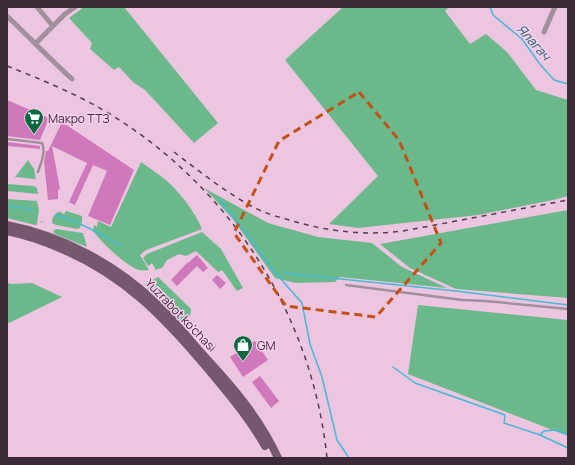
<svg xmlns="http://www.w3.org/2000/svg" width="575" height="465" viewBox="0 0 575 465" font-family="Manrope,sans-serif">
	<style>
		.green { fill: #6bb98a }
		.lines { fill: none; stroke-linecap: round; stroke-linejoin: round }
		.stream { stroke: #44b9d5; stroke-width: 1.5 }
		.building { fill: #cf78bb }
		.path { stroke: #b293aa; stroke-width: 1; stroke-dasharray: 3 3; stroke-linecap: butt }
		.lane { stroke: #a0909b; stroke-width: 2.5 }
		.street { stroke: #a0909b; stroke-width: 5 }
		.primary { stroke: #75586d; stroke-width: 8 }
		.rail { stroke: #513e4c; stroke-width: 1.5; stroke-dasharray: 5 5; stroke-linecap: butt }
		.marked { fill: none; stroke: #c55015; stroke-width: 3; stroke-dasharray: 8 5; stroke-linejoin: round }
		.labels { text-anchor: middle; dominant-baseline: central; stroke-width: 3; stroke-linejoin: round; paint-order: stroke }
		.poi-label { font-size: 12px; fill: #3b2b37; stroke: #fad2ef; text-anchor: start }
		.street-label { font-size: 12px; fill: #3b2b37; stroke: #fad2ef }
		.water-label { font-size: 13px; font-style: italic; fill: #205f6e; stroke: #fad2ef }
	</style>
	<rect width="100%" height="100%" fill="#ecc5e1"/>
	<!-- green -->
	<path class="green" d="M84,7H124L218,123L194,143L145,90L133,82L119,67L114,70L90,49L92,43L69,18Z
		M343,7H449L445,11L470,44L486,34L507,52L536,90L568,100V196L553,200L478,215L358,228L329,224L378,176L285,60Z
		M28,160L34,169L36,179L15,177Z
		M141,162C149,168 159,174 167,181C181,194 195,212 202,229L146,250L140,255L149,270C146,270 142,271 139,270C127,267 101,242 93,231L94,225L97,227L98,221L111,227Z
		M7,184L34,186L37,188L38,194L7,191Z
		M204,188L268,223L318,237L372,243L402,267L447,288L340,277L335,282L296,283L275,278L232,218Z
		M7,199L37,201L39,210L37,223L35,225L7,218Z
		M568,210V298L456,289L410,268L380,244Z
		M61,211L60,212L64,214L66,211L82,216V221L80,228L77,229L56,225L52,223C52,216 55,213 61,211Z
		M56,229L83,233L87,247L55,234L53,231Z
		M202,232L221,249L243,288L237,291L222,270L218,272L196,251L186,256L179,254L167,260L162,268L155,270V268L152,263L148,266L143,258L147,254Z
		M158,277L191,309L190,316L183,324L144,285Z
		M7,282L10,284L32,283L62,297L9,323L7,322Z
		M418,305L568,320V436L408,374Z"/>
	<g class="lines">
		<!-- stream -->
		<path class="stream" d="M490,7L493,15L522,39L539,63L554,80L568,84
			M219,199L250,238L272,269L302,303L310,344L322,377L337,440L349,458
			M7,206L32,209
			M56,215C80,222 100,233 121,246
			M283,273L456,291L568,305
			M393,367L415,383L505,415L504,423L540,435L568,448
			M540,435L544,431L555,430L568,434"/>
	</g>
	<!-- building -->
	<path class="building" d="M7,100L49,118L40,140L7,136Z
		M62,122L134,170L110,225L88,216L107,171L93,165L75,205L69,202L87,163L52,146L60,189L58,190V199L48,200L44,162L46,151H48Z
		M7,142L40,146V149L7,146Z
		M197,255L208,268L203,272L197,266L177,286L171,280L188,262V263Z
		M217,275L226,283L220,289L212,280Z
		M255,341L268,360L243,377L230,357Z
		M260,376L279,401L271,408L252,382Z"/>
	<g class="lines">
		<!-- path -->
		<path class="path" d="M35,225L46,220"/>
		<!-- lane -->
		<path class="lane" d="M7,139L42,143C46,152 41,163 38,172
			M346,285L462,300L486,301L568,309"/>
		<!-- street -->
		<path class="street" d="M37,7L53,26
			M7,16C29,37 50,59 72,79
			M544,32L555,7
			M36,43L65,14L75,7"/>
		<!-- primary -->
		<path class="primary" d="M7,225C63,236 115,264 156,303C174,320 189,339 205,357C233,387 261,420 278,458
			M7,231C26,235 44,241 62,249C125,276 164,317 207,368C228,393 249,418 265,446"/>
		<!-- rail -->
		<path class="rail" d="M7,66C38,78 69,91 98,107C226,180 312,311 327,458
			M174,152C199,171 224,191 251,206C262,212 274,216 286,219C324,231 363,236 403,231L568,200"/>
	</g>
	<!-- marked area -->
	<path class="marked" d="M359,92L399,140L441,243L376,317L286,306L234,233L279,141Z"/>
	<!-- icons -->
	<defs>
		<g id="supermarket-pin" transform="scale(1)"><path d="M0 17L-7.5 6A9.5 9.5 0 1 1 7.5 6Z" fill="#08693e" stroke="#fad2ef"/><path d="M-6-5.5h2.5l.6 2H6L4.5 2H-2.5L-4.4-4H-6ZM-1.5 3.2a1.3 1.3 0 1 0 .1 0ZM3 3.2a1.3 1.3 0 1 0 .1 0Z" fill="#fff"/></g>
		<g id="shop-pin" transform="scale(1)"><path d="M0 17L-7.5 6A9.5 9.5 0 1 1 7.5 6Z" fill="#08693e" stroke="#fad2ef"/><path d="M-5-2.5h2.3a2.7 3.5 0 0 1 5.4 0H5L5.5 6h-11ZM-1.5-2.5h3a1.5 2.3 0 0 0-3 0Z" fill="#fff"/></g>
	</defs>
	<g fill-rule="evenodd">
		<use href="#supermarket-pin" x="34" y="118"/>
		<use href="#shop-pin" x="243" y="345"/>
	</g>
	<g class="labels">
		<!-- poi labels -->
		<g class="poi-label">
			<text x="48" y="118">Макро ТТЗ</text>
			<text x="257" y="345">GM</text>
		</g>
		<!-- street labels -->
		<g class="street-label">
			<text transform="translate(181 315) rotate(46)">Yuzrabot ko'chasi</text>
		</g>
		<!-- water labels -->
		<g class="water-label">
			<text transform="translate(534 42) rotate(48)">Ялагач</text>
		</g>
	</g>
	<!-- border -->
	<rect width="575" height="465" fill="none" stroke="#3b2b37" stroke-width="16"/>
</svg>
